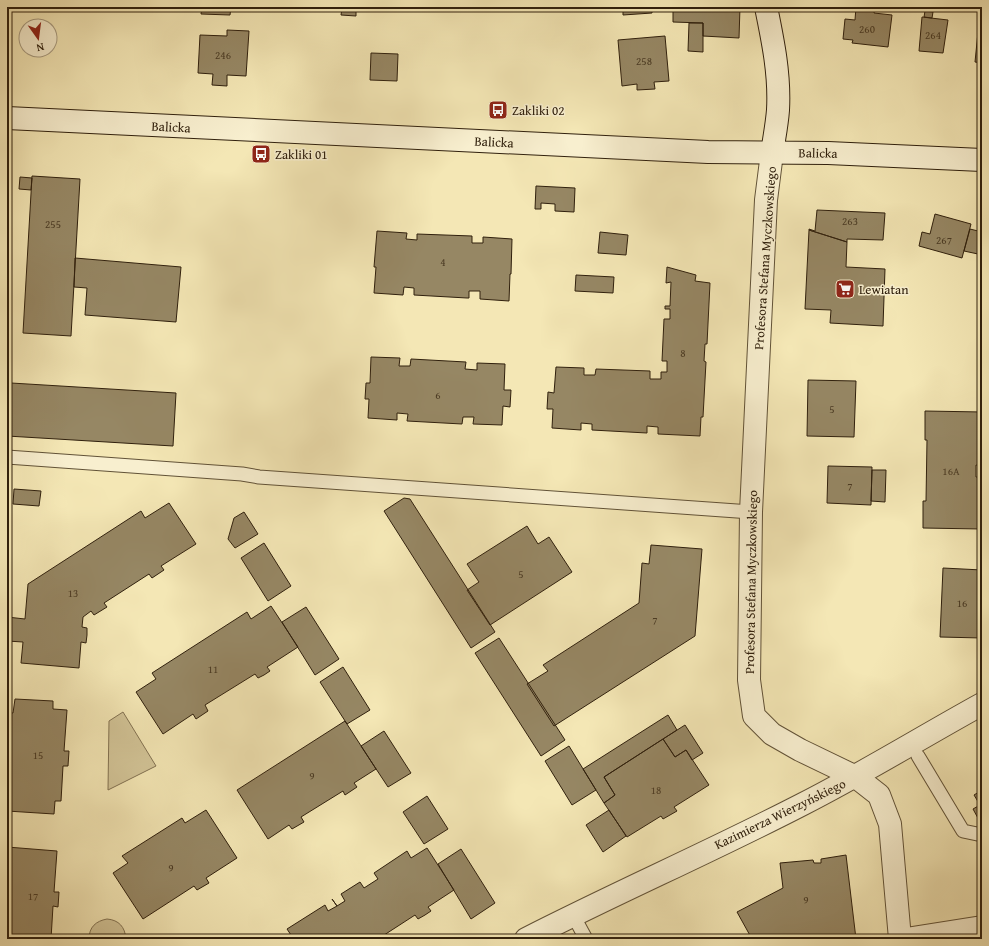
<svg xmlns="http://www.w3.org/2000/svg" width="989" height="946" viewBox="0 0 989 946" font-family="'Gentium Book Plus',serif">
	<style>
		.green { fill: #d3c598; stroke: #827252 }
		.building { fill: #968764; stroke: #30200d }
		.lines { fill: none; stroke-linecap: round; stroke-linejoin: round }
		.lane-casing { stroke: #615237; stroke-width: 15 }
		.street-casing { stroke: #615237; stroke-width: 24 }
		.secondary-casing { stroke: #30200d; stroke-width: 24 }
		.lane { stroke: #f8efcf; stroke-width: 13 }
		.street { stroke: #f8efcf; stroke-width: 22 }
		.secondary { stroke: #f8efcf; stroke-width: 22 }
		.labels { text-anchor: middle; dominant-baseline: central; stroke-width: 3; stroke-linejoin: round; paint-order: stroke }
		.number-label { font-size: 11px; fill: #4a3a23 }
		.poi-label { font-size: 13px; fill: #30200d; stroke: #f8efcf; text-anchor: start }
		.street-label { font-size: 13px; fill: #30200d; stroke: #f8efcf }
	</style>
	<rect width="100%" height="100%" fill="#f4e7b5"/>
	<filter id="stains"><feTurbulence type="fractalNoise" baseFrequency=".005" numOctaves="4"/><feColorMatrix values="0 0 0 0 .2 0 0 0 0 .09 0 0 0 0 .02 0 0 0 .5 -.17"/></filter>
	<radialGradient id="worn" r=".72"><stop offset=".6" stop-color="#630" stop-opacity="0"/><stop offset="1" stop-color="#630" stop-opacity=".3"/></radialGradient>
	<!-- green -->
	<path class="green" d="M123,712L156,766L108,790L109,721Z
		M107,919C119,920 125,927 126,939H89C89,927 96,921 107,919Z"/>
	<!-- building -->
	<path class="building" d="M202,7H231L230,15L201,14Z
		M329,7H365V9H356V16L341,15L342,8Z
		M623,7H652V13L623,15Z
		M680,7H740L739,38L703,36V23L673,22V8H680Z
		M856,7H875L874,13L892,15L888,47L852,43L853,40L843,39L845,19L855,20Z
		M925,11L933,12L932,18L924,17Z
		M922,17L948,20L943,53L919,51Z
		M689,23H703V52L688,51Z
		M227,30L249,31L246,76L227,75V86L212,85L213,74L198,73L200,35L227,36Z
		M978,32H982V63L975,62Z
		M665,36L669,81L654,82L655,89L637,90V84L622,86L618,40Z
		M371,53L398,54L397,81L370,80Z
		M32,176L80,179L71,336L23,333Z
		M20,177L32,178L31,190L19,189Z
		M536,186L575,188L574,212L555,211V204L541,203V209H535Z
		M817,210L885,213L883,240L847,239V242L809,230V229L815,231Z
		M935,214L971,224L962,258L919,246L922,232L930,234Z
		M970,229L982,232L978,254L964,251Z
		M809,230L847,242L846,267L885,269L883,326L830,323L831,310L805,309Z
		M377,231L407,233L406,239L417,240V234L472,236V243H483V237L512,239L511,274H510L509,301L480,299V291H469V298H467L414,295V288L404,287L403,295L374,293L376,267H374Z
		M600,232L628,235L626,255L598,253Z
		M75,258L181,267L176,322L85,315L87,288L74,287Z
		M667,267L696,275L695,281L710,283L707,344H705L704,361L706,362L703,417H701L700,436L658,434V427L647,426V433L592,430V424L581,423V430L552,428L553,409H547L548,392L554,393L556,367L584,368V375H595L596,369L650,371V379H661V372H667V361H662L664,319H670V309H665V306H670L671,282L666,283Z
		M576,275L614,277L613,293L575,291Z
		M371,357L400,358L399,366H410L411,359L466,362L465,369L477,370V363L505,364L504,390H511L510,407L503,406L502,425L473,424L474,417H463L462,424L407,421L408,414L397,413V420L368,418L369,399H365L366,383H370Z
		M808,380L856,381L854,437L807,436Z
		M11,383L176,393L173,446L7,436V385Z
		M925,411L982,412V466L976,465V477H982L981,529L923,528V501H926L927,440H925Z
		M828,466L872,467L871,505L827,503Z
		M872,470H886L885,502L871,501Z
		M14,489L41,491L39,506L13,504Z
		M404,498L410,499L495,632L471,648L384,511Z
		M169,503L196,544L161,566L164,570L152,578L149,574L104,603L107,607L94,615L91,611L83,617L82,627L87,628V635L86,643L81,642L79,668L21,663L23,642L7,641V617L25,619L28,584L141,511L145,518Z
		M244,512L258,534L235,548L228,539L234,518Z
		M527,526L538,544L549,537L572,572L490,625L467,590L479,582L467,564Z
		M264,543L291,586L268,601L241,558Z
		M651,545L702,549L695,636L554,726L527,684L548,671L543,665L639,603L642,563L649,564Z
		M943,568L982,570V638L940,637Z
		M271,606L298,647L267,667L270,671L264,675L258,678L255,674L205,705L208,711L196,719L193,714L163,734L136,692L156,679L152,673L247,612L251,619Z
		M306,607L339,659L315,675L282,622Z
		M499,638L565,740L541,756L475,653Z
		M343,667L370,710L347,724L320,682Z
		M15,699L53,701V709L67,710L64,751H69L68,766H63L61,801H55L54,814L7,811V713H13Z
		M668,715L677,730L604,777L615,795L604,803L583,769Z
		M345,721L376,769L354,783L357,787L345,795L343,791L301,817L304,822L292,829L289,825L268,839L237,790Z
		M685,725L703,753L692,760L686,750L675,757L663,739Z
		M384,731L411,773L388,787L361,746Z
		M663,739L675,757L686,750L709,785L674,807L677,811L663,819L661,816L627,837L604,803L615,795L604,777Z
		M569,746L596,790L572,805L545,761Z
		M982,790V819L979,820L973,809L980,805L974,795Z
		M427,796L448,829L424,844L403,812Z
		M206,810L237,858L206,878L209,883L197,890L194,886L143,919L113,873L128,863L122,856L182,818L185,823Z
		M609,810L626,836L603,852L586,825Z
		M7,847L57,851L54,892H59L58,907L53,906L51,939H7Z
		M427,848L454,890L428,907L431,911L425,915L418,919L415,915L378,939H285L291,935L287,929L325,905L328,911L337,906L332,899L337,906L345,901L341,894L360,882L364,888L378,879L374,873L407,851L411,858Z
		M461,849L495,903L471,919L438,864Z
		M846,855L856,939H752L737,912L783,888L780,863L813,860L814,863H821V859Z"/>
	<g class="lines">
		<!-- lane casing -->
		<g class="lane-casing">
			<path id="lane" d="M7,457L242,474L259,477L751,512
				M918,756L963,831L982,835
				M573,915L586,939"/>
		</g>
		<!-- street casing -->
		<g class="street-casing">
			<path id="street" d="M772,153L766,200L751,512L749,680L754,716L772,734L800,750L856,777L879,795L890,824L900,939
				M526,939C618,892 712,851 803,804C864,773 922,737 982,704
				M906,939L982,927"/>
		</g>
		<!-- secondary casing -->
		<g class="secondary-casing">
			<path id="secondary" d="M766,7C773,41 780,75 778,110C777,124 774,139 772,153
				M7,118L708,152L828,153L982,160"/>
		</g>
		<!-- lane -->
		<use href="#lane" class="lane"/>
		<!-- street -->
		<use href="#street" class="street"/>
		<!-- secondary -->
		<use href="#secondary" class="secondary"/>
	</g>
	<!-- icons -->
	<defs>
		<g id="bus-square" transform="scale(1)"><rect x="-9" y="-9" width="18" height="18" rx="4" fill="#8f2418" stroke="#f8efcf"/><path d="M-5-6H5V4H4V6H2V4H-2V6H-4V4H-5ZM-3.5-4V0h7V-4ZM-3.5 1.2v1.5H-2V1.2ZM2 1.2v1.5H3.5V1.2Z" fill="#fff"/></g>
		<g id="supermarket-square" transform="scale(1)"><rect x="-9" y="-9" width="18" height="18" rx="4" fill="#8f2418" stroke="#f8efcf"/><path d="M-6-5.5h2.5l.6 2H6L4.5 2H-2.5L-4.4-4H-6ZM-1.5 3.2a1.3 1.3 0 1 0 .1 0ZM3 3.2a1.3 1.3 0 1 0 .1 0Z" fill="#fff"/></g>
	</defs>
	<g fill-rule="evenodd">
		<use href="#bus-square" x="498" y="110"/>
		<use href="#bus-square" x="261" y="154"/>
		<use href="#supermarket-square" x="845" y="289"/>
	</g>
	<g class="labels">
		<!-- number labels -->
		<g class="number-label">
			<text x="867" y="29">260</text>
			<text x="933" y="35">264</text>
			<text x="223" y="55">246</text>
			<text x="644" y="61">258</text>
			<text x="850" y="221">263</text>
			<text x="53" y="224">255</text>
			<text x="944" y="240">267</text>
			<text x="443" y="262">4</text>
			<text x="683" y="353">8</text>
			<text x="438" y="395">6</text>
			<text x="832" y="409">5</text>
			<text x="951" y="471">16A</text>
			<text x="850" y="486">7</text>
			<text x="521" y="574">5</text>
			<text x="73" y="593">13</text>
			<text x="962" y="603">16</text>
			<text x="655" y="620">7</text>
			<text x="213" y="669">11</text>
			<text x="38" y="755">15</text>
			<text x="312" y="776">9</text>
			<text x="656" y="790">18</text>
			<text x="171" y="868">9</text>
			<text x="33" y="896">17</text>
			<text x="806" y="900">9</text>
		</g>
		<!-- poi labels -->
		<g class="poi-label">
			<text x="512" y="110">Zakliki 02</text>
			<text x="275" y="154">Zakliki 01</text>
			<text x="859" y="289">Lewiatan</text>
		</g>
		<!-- street labels -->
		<g class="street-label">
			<text transform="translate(171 127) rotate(3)">Balicka</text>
			<text transform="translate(494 142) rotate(3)">Balicka</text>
			<text transform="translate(818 153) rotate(1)">Balicka</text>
			<text transform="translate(765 258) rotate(-86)">Profesora Stefana Myczkowskiego</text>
			<text transform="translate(751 582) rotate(-89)">Profesora Stefana Myczkowskiego</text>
			<text transform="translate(780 814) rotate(-26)">Kazimierza Wierzyńskiego</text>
		</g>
	</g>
	<!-- margin -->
	<rect width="989" height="946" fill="none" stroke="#f4e7b5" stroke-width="24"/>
	<rect x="8" y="8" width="973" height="930" fill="none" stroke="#30200d" stroke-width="2"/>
	<rect x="12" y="12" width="965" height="922" fill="none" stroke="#30200d"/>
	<!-- north arrow -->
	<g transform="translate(38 38) rotate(166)"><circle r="19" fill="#f8efcf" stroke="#a89c81"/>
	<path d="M0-3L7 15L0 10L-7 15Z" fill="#8f2418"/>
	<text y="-6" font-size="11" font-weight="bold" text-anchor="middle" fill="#30200d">N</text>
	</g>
	<rect width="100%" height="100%" filter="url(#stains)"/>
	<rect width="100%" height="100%" fill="url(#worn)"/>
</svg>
